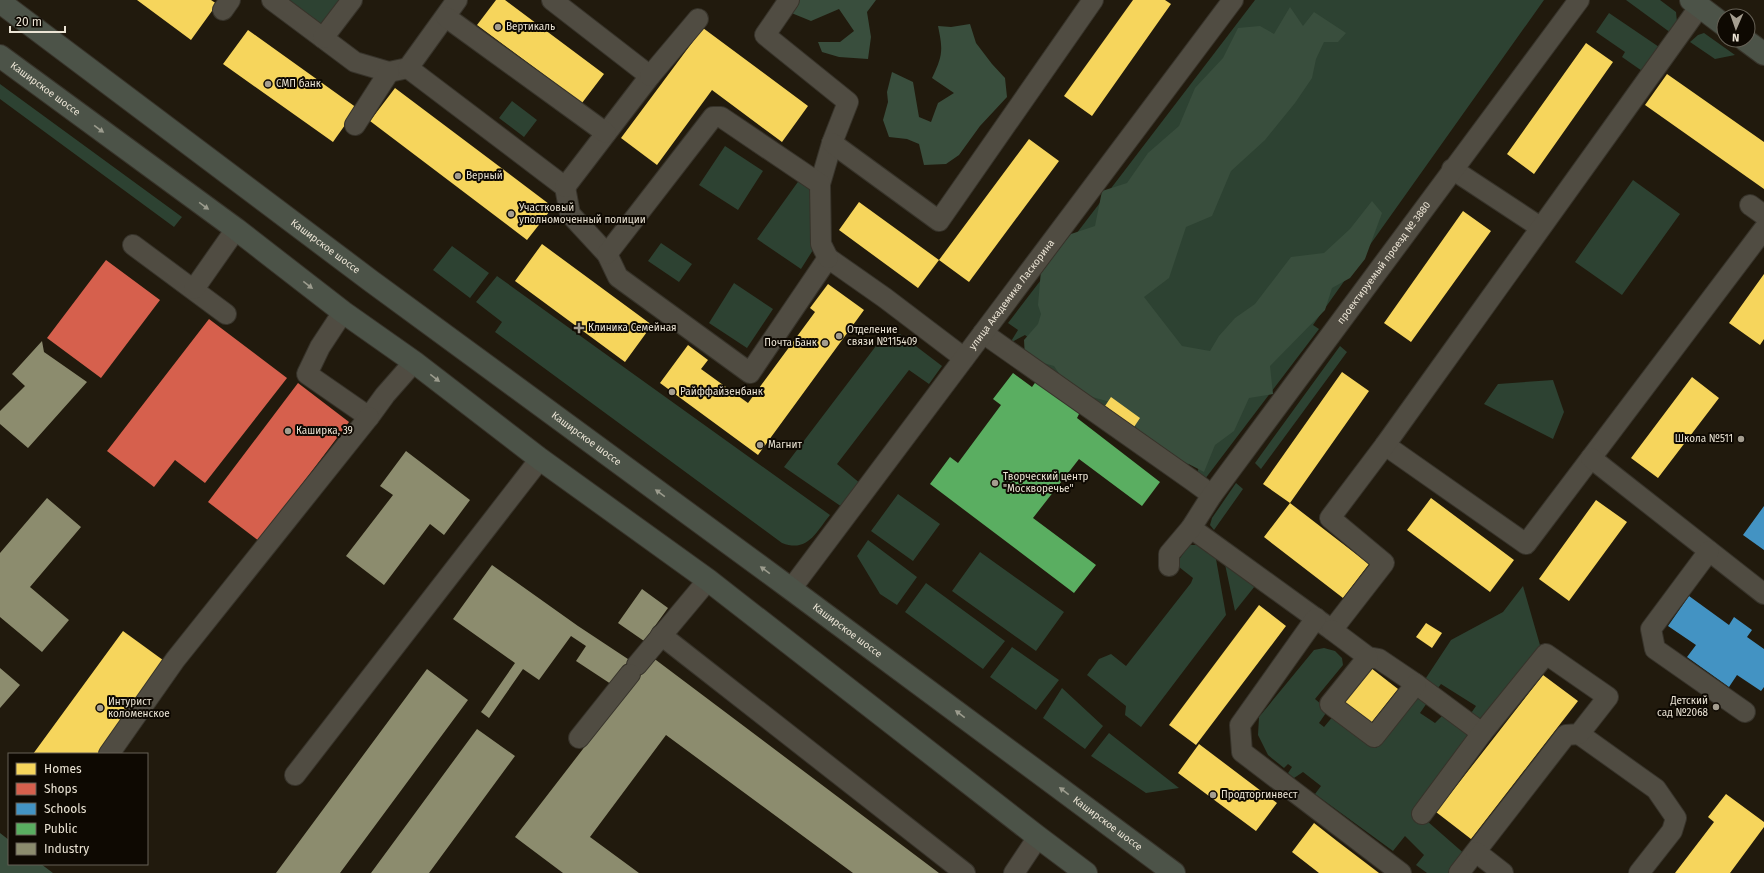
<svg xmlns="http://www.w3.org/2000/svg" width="1764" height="873" viewBox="0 0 1764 873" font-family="'Fira Sans',sans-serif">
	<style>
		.green { fill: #2d4232 }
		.forest { fill: #394e3d }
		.homes { fill: #f6d55c }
		.shops { fill: #d6604d }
		.schools { fill: #4393c3 }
		.public { fill: #5aae61 }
		.industry { fill: #8c8c6e }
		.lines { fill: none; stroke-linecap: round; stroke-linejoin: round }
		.minor-casing { stroke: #37332a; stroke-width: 22 }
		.major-casing { stroke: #37332a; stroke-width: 24 }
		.minor { stroke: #504c42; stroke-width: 20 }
		.major { stroke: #4c5348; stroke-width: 22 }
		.oneway { fill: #9c9c8e }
		.poi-dot { fill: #a49d8f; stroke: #0e0902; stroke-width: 1.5 }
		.labels { text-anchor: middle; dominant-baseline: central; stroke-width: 4; stroke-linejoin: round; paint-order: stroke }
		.poi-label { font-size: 10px; fill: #ebe4d5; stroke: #0e0902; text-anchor: start }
		.street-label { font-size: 10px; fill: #ebe4d5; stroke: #0e0902 }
	</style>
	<rect width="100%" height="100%" fill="#211a0d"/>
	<!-- green -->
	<path class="green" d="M287,0H338L341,2L322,27Z
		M1255,0H1544L1313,325L1319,329L1205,479L1197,474L1199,466L1189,459L1188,470L1023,353L1038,345L1025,335L1010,343L1018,330L1008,323Z
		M1626,0H1660L1676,12L1677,22L1671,33Z
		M1609,13L1662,49L1645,73L1622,57L1625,52L1596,32Z
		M1704,33L1735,55L1715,59L1690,42L1698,35Z
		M0,84L182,217L174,227L0,99Z
		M512,101L537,120L524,137L499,118Z
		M725,146L763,171L738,210L699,185Z
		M800,179L813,189V250L801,269L757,239Z
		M1633,180L1680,214L1622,295L1575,262Z
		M661,243L692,264L679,282L648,261Z
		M452,246L489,273L470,298L433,270Z
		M497,276L830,515C816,532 808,553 782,543L495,332L502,322L476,302Z
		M734,283L773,309L747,348L709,323Z
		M900,334L942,366L929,384L909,370L837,464L861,484L842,507L784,467L882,338L890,344Z
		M1340,346L1347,352L1261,469L1255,463Z
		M1553,380L1564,412L1553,439L1484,404L1498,384Z
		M1236,483L1243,489L1214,530L1210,525L1212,518Z
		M898,494L940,524L913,561L871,531Z
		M868,540L917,577L897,605L880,594L857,556Z
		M1189,545H1197L1216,559L1226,615L1141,727L1125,715L1126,706L1087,675L1099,659L1111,654L1126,666L1191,583L1193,578L1179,567L1178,561Z
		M980,552L1064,612L1036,651L952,591Z
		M1223,555L1259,581L1235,611Z
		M926,583L1005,641L983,669L905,612Z
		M1523,586L1542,652L1484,726L1469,716L1476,706L1441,684L1434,693L1422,684L1451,640L1503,612Z
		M1012,647L1059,680L1036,710L990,677Z
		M1324,648L1335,651L1342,658L1343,665L1315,699L1328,710L1319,723L1324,727L1334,715L1376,748L1417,693L1429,700L1420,713L1435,723L1442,716L1454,718L1477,735L1419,814L1467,856L1453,873H1427L1416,865L1424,855L1405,836L1393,851L1315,794L1321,786L1303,772L1294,778L1288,773L1292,767L1288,764L1284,768L1268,755L1258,735L1259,717L1314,650Z
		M1062,688L1103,726L1085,749L1043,718Z
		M1109,733L1179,788L1146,793L1091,756Z"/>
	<!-- forest -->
	<path class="forest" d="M795,0H876L867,12L871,37L868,59L839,57L822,52L818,42H840L854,31L839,9L811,21L789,12Z
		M1290,7L1303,26L1314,12L1346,33L1338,42H1324L1316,59L1312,78L1295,103L1265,140L1231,171L1212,216L1186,227L1169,278L1144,297L1182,346L1210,351L1219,336L1235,318L1255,304L1291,257L1324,253L1350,229L1372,201L1382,213L1365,259L1350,278L1332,288L1325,310L1270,366L1273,394L1249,398L1234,431L1215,445L1204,472L1179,459L1146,447L1133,421L1110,402L1071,391L1054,366L1025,358L1024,340L1038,324L1041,314L1038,305L1041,270L1071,234L1095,226L1102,191L1127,183L1148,153L1179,126L1195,88L1223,58L1238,28L1260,26L1274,34Z
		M970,24L976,43L992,64L1005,78L1007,97L980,126L959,155L946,164L924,165L919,144L907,139L889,137L883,120L888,102L887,92L892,72L913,82L919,117L931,122L938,103L954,93L932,78C943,55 943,50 938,26L951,27Z
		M0,833L9,840V864H41L53,873H0Z"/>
	<!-- homes -->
	<path class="homes" d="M137,0H211L217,4L191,40Z
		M496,0H505L604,74L582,103L477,25Z
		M1133,0H1165L1171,4L1092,116L1064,96Z
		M703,28L808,106L782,142L712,90L657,165L621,138Z
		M248,30L357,108L333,142L223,64Z
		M1586,43L1613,62L1534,174L1507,154Z
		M1667,74L1764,142V189L1645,105Z
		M395,88L553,207L527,240L370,121Z
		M1029,139L1059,161L969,282L939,260L918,288L839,230L859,202L939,260Z
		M1463,211L1491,231L1411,342L1384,323Z
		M542,244L652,325L625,362L515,281Z
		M1764,274V339L1760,345L1729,323Z
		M828,284L864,310L758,455L660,383L688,345L708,360L701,369L748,403L815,312L810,308Z
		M1342,372L1369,391L1290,503L1263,484Z
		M1692,377L1719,398L1658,478L1631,458Z
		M1111,397L1140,418L1134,427L1105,406Z
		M1431,498L1514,560L1490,592L1407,530Z
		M1596,500L1627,522L1569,601L1539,579Z
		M1290,503L1369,564L1343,598L1264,537Z
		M1259,605L1286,626L1196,745L1169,725Z
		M1426,623L1442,633L1432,648L1416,637Z
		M123,631L167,663L100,754H33Z
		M1371,668L1398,689L1367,728L1340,707Z
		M1543,675L1578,701L1471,839L1436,812Z
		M1199,744L1277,803L1256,831L1178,773Z
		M1726,794L1764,822V827L1730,873H1675L1714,822L1708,817Z
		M1314,823L1337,841L1379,873H1319L1292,852Z"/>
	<!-- shops -->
	<path class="shops" d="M106,260L160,300L101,378L47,338Z
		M209,319L287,378L205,483L175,460L154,487L107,451Z
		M298,383L349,422L259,541L208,502Z"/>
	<!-- schools -->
	<path class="schools" d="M1764,506V550L1743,535Z
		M1689,596L1729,625L1734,617L1752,630L1747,637L1764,649V687L1761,691L1737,675L1729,687L1687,657L1696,645L1668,626Z"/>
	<!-- public -->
	<path class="public" d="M1013,373L1032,387L1037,380L1080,412L1077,418L1160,482L1142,506L1079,459L1033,518L1096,565L1074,593L930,484L950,457L958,463L1001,405L993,399Z"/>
	<!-- industry -->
	<path class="industry" d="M42,341L44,352L87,382L28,448L0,424V411L25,386L12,374Z
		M406,451L470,500L444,535L430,524L384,585L346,556L393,495L380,486Z
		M47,498L81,527L30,587L69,620L42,652L0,617V553Z
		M492,565L578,626L643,669L652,657L939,873H853L666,735L590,837L639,873H563L515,837L637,679L614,686L576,661L586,646L571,636L539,680L523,669L489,718L481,712L515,663L453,619Z
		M642,589L668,608L644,641L618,623Z
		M0,668L20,685L0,708Z
		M427,669L468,700L340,873H276Z
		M477,729L515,756L429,873H371Z"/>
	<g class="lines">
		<!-- minor casing -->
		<g class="minor-casing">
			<g id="minor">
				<path d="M272,0L355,62L389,72L408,68"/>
				<path d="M457,0L408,68L565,187L570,214L607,254L618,277L750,373L828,258L885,298L964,358"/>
				<path d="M552,0L650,76L565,187"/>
				<path d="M789,0L765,35L848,102L832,143L820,184"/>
				<path d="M223,10L230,0"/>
				<path d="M446,17L606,133"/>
				<path d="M323,38L352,0"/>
				<path d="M650,76L698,19"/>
				<path d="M355,125L389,72"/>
				<path d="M832,143L939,221L1093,0"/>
				<path d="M1452,169L1540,227"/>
				<path d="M1750,205L1764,215"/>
				<path d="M133,245L226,314"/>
				<path d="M607,254L713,117H721L820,184L821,244L828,258"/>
				<path d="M194,289L236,229"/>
				<path d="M343,312L320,347L307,374L369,417L385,395L414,362"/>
				<path d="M983,333L1193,481L1212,495"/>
				<path d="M1385,445L1526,544L1764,229"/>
				<path d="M1591,458L1764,594"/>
				<path d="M1191,528L1332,630L1384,563L1330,518L1385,445L1700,6"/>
				<path d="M1709,551L1651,629L1655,649L1745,712"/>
				<path id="s1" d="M1169,566V554L1191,528L1212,495L1579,0"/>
				<path id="s2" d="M791,589L1233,0"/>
				<path d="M1316,618L1240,725L1242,752L1401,873"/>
				<path d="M1332,630L1368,657L1379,659L1416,684L1482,733"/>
				<path d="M661,635L965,873"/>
				<path d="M1368,657L1330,704L1374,737L1416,684"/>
				<path d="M637,665L708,580"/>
				<path d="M1579,734L1656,789L1676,818L1672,831L1639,873"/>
				<path d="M579,738L630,674"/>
				<path d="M109,754L175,660L369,417"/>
				<path d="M295,775L540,459"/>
				<path d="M1422,814L1482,733L1546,654L1608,697L1579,734L1566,735L1459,873"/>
				<path d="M1476,852L1503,873"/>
				<path d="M1014,873L1038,837"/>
			</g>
		</g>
		<!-- major casing -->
		<g class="major-casing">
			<g id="major">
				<path d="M1691,0L1724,25"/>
				<path id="s3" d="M0,2L371,281L791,589L1174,873"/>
				<path d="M1745,40L1764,54"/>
				<path id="s4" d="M0,56L236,229L343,312L414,362L540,459L708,580L1038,837L1086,873"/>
			</g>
		</g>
		<!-- minor -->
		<use href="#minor" class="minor"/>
		<!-- major -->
		<use href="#major" class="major"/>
	</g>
	<!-- one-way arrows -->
	<defs><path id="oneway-solid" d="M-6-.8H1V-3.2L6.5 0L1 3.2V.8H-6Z"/></defs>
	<g class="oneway">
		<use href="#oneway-solid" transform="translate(99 129) rotate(36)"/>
		<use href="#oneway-solid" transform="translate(204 206) rotate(36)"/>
		<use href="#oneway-solid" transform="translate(308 285) rotate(38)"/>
		<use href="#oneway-solid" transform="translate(435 378) rotate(38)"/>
		<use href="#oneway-solid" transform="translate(660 493) rotate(-144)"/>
		<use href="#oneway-solid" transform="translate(765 570) rotate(-144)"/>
		<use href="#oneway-solid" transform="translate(960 714) rotate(-143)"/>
		<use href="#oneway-solid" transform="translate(1064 791) rotate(-143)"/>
	</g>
	<!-- markers -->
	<g class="poi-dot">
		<circle cx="498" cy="27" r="4"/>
		<circle cx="268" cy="84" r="4"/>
		<circle cx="458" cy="176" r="4"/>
		<circle cx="511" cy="214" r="4"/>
		<path d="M577 322h4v4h4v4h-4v4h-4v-4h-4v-4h4z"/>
		<circle cx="839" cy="336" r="4"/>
		<circle cx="825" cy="343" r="4"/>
		<circle cx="672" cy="392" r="4"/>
		<circle cx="288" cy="431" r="4"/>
		<circle cx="1741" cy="439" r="4"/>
		<circle cx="760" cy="445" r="4"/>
		<circle cx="995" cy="483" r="4"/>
		<circle cx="1716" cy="707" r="4"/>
		<circle cx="100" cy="708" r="4"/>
		<circle cx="1213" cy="795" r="4"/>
	</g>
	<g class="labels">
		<!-- poi labels -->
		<g class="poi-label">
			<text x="506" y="27">Вертикаль</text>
			<text x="276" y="84">СМП банк</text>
			<text x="466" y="176">Верный</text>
			<text x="519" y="208">Участковый<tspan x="519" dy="12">уполномоченный полиции</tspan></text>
			<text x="588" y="328">Клиника Семейная</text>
			<text x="847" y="330">Отделение<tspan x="847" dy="12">связи №115409</tspan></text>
			<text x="817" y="343" text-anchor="end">Почта Банк</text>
			<text x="680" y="392">Райффайзенбанк</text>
			<text x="296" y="431">Каширка, 39</text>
			<text x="1733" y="439" text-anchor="end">Школа №511</text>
			<text x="768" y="445">Магнит</text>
			<text x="1003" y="477">Творческий центр<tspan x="1003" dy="12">"Москворечье"</tspan></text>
			<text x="1708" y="701" text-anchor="end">Детский<tspan x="1708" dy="12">сад №2068</tspan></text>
			<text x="108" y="702">Интурист<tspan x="108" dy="12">коломенское</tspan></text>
			<text x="1221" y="795">Продторгинвест</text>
		</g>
		<!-- street labels -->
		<g class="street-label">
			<text stroke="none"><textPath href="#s4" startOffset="56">Каширское шоссе</textPath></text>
			<text stroke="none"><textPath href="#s3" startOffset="407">Каширское шоссе</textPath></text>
			<text stroke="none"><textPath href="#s1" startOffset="374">проектируемый проезд № 3880</textPath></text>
			<text stroke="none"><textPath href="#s2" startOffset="368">улица Академика Ласкорина</textPath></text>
			<text stroke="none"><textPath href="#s3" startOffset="731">Каширское шоссе</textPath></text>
			<text stroke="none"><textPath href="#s3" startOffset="1055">Каширское шоссе</textPath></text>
			<text stroke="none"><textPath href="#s3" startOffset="1379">Каширское шоссе</textPath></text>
		</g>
	</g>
	<!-- legend -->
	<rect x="8" y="753" width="140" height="112" fill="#0e0902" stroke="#666156"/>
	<rect x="16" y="763" width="20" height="12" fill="#f6d55c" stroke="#666156"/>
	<text x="44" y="773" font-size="12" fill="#ebe4d5">Homes</text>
	<rect x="16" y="783" width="20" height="12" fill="#d6604d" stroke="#666156"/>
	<text x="44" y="793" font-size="12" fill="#ebe4d5">Shops</text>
	<rect x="16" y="803" width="20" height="12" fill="#4393c3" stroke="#666156"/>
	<text x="44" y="813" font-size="12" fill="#ebe4d5">Schools</text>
	<rect x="16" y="823" width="20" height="12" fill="#5aae61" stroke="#666156"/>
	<text x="44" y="833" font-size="12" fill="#ebe4d5">Public</text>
	<rect x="16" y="843" width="20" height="12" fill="#8c8c6e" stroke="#666156"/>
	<text x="44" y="853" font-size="12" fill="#ebe4d5">Industry</text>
	<!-- north arrow -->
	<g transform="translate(1736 28) rotate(182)"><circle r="19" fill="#0e0902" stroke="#666156"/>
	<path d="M0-3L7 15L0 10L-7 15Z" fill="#a49d8f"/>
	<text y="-6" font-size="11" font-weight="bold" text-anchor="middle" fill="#ebe4d5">N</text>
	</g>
	<!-- scale -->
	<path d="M10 26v6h55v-6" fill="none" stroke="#ebe4d5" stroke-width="2"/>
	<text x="16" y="26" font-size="12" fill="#ebe4d5" stroke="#0e0902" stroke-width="3" paint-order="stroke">20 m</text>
</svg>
